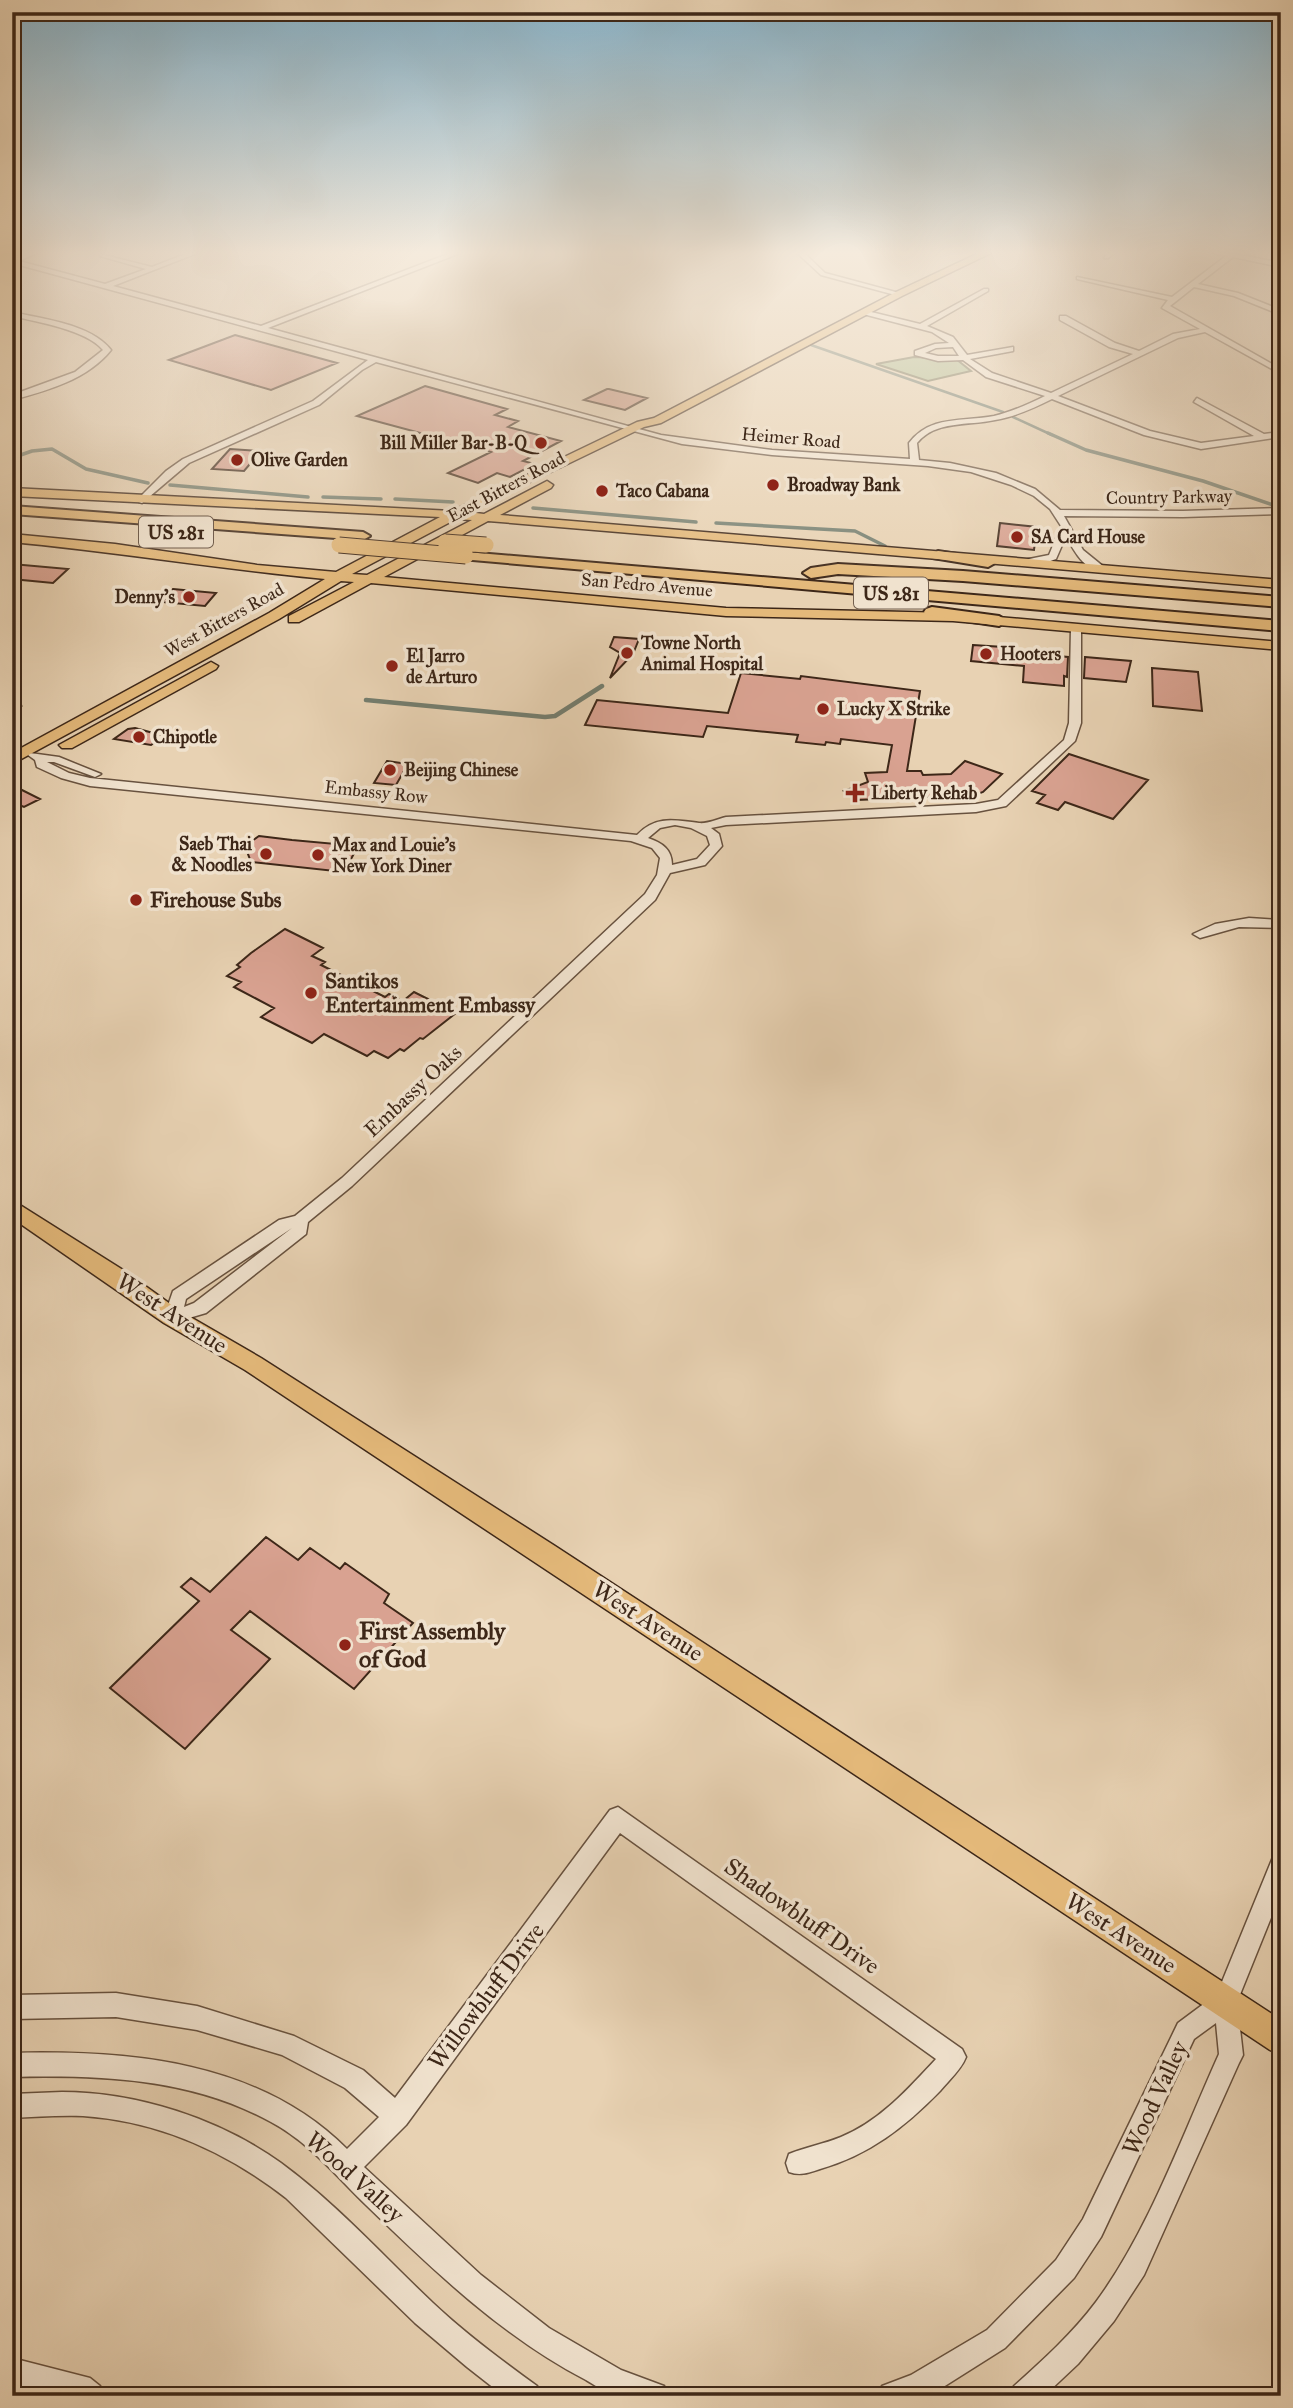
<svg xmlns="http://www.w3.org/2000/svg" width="1293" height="2408" viewBox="0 0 1293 2408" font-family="'IM FELL Great Primer',serif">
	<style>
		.green { fill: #b0bd91; stroke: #767254; stroke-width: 2 }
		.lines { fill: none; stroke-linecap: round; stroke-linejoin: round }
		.stream-far2 { stroke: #747e6f; stroke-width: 2.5 }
		.stream-far1 { stroke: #747e6f; stroke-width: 3.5 }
		.stream { stroke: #747e6f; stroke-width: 4.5 }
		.building { fill: #d9a291; stroke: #3d2718; stroke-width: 2 }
		.minor-casing { stroke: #68523f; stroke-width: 3 }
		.major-casing { stroke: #3d2718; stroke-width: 3 }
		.highway-casing { stroke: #3d2718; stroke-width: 4 }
		.minor { fill: #f0e2ce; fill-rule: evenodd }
		.major { fill: #e4b97a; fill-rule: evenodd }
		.highway { fill: #e4b97a; fill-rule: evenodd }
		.highway-bridge-casing { stroke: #3d2718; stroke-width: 17; stroke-linecap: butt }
		.highway-bridge { stroke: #e4b97a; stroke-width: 15 }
		.poi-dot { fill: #8f2418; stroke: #f0e2ce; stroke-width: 2.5 }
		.labels { text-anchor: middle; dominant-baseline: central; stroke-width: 7; stroke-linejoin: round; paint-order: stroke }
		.far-street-label { font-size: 18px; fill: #3d2718; stroke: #f0e2ce }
		.far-poi-label { font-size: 18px; font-weight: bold; fill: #3d2718; stroke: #f0e2ce; text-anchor: start }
		.shield { fill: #f0e2ce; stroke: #735f4f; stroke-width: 2 }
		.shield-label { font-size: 19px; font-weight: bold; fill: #3d2718 }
		.poi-label { font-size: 21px; font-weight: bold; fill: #3d2718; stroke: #f0e2ce; text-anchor: start }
		.street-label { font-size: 21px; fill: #3d2718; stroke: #f0e2ce }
		.near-street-label { font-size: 24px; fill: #3d2718; stroke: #f0e2ce }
		.near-poi-label { font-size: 24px; font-weight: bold; fill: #3d2718; stroke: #f0e2ce; text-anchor: start }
	</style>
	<rect width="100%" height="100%" fill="#e8d2b3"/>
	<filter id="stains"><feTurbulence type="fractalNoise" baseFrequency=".00286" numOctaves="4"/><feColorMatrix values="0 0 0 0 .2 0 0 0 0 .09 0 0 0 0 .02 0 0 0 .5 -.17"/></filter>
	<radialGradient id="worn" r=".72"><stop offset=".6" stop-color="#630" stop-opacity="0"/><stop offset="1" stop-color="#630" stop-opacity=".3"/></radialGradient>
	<!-- green -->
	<path class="green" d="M914,357L956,359L971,371L928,381L876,364Z"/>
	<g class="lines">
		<!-- stream-far2 -->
		<path class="stream-far2" d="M811,345L1003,412
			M1013,417L1052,435"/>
		<!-- stream-far1 -->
		<path class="stream-far1" d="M1048,433L1086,450L1203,481L1273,505
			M12,458L32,451L52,449L86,469L148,483
			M170,485L308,497
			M323,497L381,499
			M395,499L453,502
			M533,508L696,522
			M716,523L855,531L885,546"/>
		<!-- stream -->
		<path class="stream" d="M366,700L545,717L555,716L602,686"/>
	</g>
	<!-- building -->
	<path class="building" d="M235,335L337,363L271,390L169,360Z
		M425,386L507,409L495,415L518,421L508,427L561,441L523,461L535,464L510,477L497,473L478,483L448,473L491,452L357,416Z
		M607,389H609L647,398L625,410L584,400Z
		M230,449L261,451L244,471L212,469Z
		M1000,523L1037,527L1034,550L997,546Z
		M12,564L68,569L53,583L12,579Z
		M173,589L216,593L205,606L162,602Z
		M614,637L639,639L633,654L610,678L620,653L610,647Z
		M973,645L1003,647L1002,651L1068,657L1067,677L1064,676V686L1023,682L1024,666L971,661Z
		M1085,657L1131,661L1126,682L1084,678Z
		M1152,668L1198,672L1202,711L1153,706Z
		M741,673L800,679L801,676L920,691L907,771H921L923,775L951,774L965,761L1002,774L983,792L975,795L857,800L844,791L868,782L865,773L887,772L892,745L841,739L840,744L826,742L825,745L796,742L798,735L707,726L703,737L585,725L597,700L728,713Z
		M135,728L164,736L151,745L114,739L128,729Z
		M1069,754L1148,780L1113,819L1065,802L1058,810L1037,803L1045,795L1032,791Z
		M387,761L408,764L396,785L374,783Z
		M12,785L40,799L24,807L12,802Z
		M259,836L292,840L358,846L344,872L251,862L245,846Z
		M285,929L323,948L312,956L325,962L321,965L385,997L389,994L403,1001L414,992L456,1013L423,1039L420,1038L404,1051L400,1049L388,1058L374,1051L367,1056L324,1034L312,1043L261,1017L274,1008L234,987L241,982L227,976L240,967L237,965L251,953Z
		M266,1537L298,1560L310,1548L340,1569L345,1563L389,1594L384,1603L413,1623L354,1689L250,1611L231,1630L270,1659L185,1749L110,1688L199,1601L181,1587L191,1578L210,1592Z"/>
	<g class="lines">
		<!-- minor casing -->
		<g class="minor-casing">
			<path id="minor" d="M34,250H44L19,261L105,284L146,269L100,256V254L152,267L195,250H205L113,286L261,326L458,250H468L268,328L661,435L772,450L910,459L909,443C930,415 962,422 994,416C1011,412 1029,404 1045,396L986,377L963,360L938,361L915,355V351L935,344L949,343L932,332L863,314V310L920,324L984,289H988V291L927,326L953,337L967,355L1013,347V351L970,359L992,373L1051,393L1133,354L1109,347L1060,320V316H1066L1115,343L1139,351L1173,334L1200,329L1162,308L1168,300L1077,279V277L1172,297L1226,256L1204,250L1230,253L1241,250L1237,254L1281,263V267L1233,257L1198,284L1238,293L1281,310V315L1234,296L1194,287L1170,306L1281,369V374L1205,332L1178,338L1058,396L1150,431L1201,443L1254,436L1194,402L1197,398L1264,434L1281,432V437L1201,449L1144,435L1052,399C1034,408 1014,417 995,420C968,426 936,420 917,443L919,460L950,463L996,473L1035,489L1060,510L1183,511L1281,508V514L1183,517L1064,516L1083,550L1104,567V571C1085,572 1074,551 1066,536L1056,559C1045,563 1036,566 1024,564V560L1049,555L1061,526L1050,509L1034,496L1011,485L971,472L928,466L772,455L682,444L376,362L362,370L319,405L189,463L142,503L139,502V498L166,471L183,459L313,401L368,360L12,263V259ZM953,347L959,356H938L925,353L936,348Z
				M794,250H801L825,273L903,294L899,296L821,275Z
				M1110,250H1118L1108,258H1104Z
				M12,312C43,319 91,324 111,350C88,379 47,391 12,400V395L75,372L103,350C87,330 37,322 12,316Z
				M1076,625L1081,628V723L1075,741L1006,806L976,812L726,825L711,828L719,834L722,846L705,865L670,873L655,900L352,1186L308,1222L306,1234L206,1313L172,1323L166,1322L164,1317L173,1291L279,1220L295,1216L342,1178L645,894L657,875L660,858L652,848L631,841L90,786L61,778L37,767L35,760L28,755L30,753L59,757L101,774L95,777L54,762H47L69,773L90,778L637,835C656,815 675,820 699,823C707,824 718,819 726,817L976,804L998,800L1064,740L1069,723L1071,628ZM675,825L691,828L707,836L710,845L697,859L672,865C672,849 662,843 648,838L660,828ZM292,1228L194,1303L184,1307L186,1299Z
				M12,702L20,704L21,706L12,708Z
				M1249,918L1281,920V928L1239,927L1200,938L1193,934L1215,924Z
				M618,1807L962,2049L966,2057C961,2070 949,2080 940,2091C905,2127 869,2155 820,2169C808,2173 800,2176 789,2172L786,2163L789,2154C806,2147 824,2144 841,2137C880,2121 908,2089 936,2059L620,1833L406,2125L364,2167L481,2275L549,2328L621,2370L664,2386L667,2396C652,2396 635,2398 620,2396C608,2394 596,2386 586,2380C503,2337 433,2270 366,2205C335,2175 310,2143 271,2122C191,2078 101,2075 12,2077V2053C130,2050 259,2061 347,2149L379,2117L345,2088L282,2055L197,2030L116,2017L12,2019V1995L116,1993L197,2006L294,2036L363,2070L395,2098L610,1810Z
				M1281,1854V1893L1237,2002L1243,2055L1239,2063L1144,2275L1114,2321L1078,2364L1044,2396H1011L1014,2386C1043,2360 1072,2334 1096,2302C1149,2230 1182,2136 1219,2054L1216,2023L1194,2039L1101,2237L1074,2278L1005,2348L929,2396H879L882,2386L911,2375L987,2330L1056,2260L1083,2219L1178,2023L1217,1994L1273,1857Z
				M62,2092C137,2092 220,2119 281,2163C337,2204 383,2256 433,2303C466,2334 501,2360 537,2386L540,2396H504L467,2367L415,2323L286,2198C227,2152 158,2121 83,2116C59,2115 36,2117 12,2118V2094Z
				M12,2358L90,2378L100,2386L103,2396H57L12,2385Z"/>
		</g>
		<!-- major casing -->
		<g class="major-casing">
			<path id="major" d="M985,250H997L902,296L661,423L644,427L468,512L484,514L547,481L553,485L551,488L500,515L1281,580V588L488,521L384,577L726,608L953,613L1281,642V650L953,621L726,616L371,583L299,622H289V616L354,582L341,581L279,619L12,764V753L269,613L325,579C220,569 117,552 12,542V534L115,544L257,565L336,572L440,517L12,496V488L452,511L637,422L654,418L896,292ZM456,519L472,520L367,575L352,574Z
				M211,662L218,666L216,669L72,748H62L59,745Z
				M12,1200L123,1270L180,1311L261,1358L555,1546L1281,2020V2055L1270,2050L245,1370L164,1323L12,1218Z"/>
		</g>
		<!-- highway casing -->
		<g class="highway-casing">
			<path id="highway" d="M12,506L363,532L370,536L363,540L12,514Z
				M938,551L988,559L995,563L988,567L933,558L931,555Z
				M466,552L1281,621V631L461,559L459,556L461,553Z
				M838,564L963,571L1281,597V607L963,581L838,574L811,578L803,573L811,568Z
				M932,607L999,616L1007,621L999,626L926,615L924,612L926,609Z"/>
		</g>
		<!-- minor -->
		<use href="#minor" class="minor"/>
		<!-- major -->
		<use href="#major" class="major"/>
		<!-- highway -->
		<use href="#highway" class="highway"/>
		<!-- highway-bridge casing -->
		<g class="highway-bridge-casing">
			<path id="highway-bridge" d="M445,542L486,545
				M339,545L466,556"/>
		</g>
		<!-- highway-bridge -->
		<use href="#highway-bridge" class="highway-bridge"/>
	</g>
	<!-- sky -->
	<linearGradient id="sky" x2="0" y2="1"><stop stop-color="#88b6cf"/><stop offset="0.43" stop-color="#f5ebdd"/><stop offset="1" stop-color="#f5ebdd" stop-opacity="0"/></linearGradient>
	<rect width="1293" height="588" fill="url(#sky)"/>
	<!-- markers -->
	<g class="poi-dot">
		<circle cx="541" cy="443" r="7"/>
		<circle cx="237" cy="460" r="7"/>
		<circle cx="773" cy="485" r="7"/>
		<circle cx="602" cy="491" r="7"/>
		<circle cx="1017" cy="537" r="7"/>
		<circle cx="189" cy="597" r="7"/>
		<circle cx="627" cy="653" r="7"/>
		<circle cx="986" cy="654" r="7"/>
		<circle cx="392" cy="666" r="7"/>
		<circle cx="823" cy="709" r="7"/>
		<circle cx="139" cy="737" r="7"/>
		<circle cx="390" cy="770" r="7"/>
		<path d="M851.5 782.5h7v7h7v7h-7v7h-7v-7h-7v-7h7z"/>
		<circle cx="266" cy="854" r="7"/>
		<circle cx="318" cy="855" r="7"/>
		<circle cx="136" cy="900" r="7"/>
		<circle cx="311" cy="993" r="7"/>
		<circle cx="345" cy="1645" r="7"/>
	</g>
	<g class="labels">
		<!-- far-street labels -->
		<g class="far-street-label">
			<text transform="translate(791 438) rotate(5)">Heimer Road</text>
			<text transform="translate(506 487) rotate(-28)">East Bitters Road</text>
			<text transform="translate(1169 497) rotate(-1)">Country Parkway</text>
			<text transform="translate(647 585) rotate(5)">San Pedro Avenue</text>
			<text transform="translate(224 620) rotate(-29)">West Bitters Road</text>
			<text transform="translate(376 792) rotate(6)">Embassy Row</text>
		</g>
		<!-- far-poi labels -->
		<g class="far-poi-label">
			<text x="527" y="443" text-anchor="end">Bill Miller Bar-B-Q</text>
			<text x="251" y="460">Olive Garden</text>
			<text x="787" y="485">Broadway Bank</text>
			<text x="616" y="491">Taco Cabana</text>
			<text x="1031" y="537">SA Card House</text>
			<text x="175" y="597" text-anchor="end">Denny's</text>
			<text x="641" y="643">Towne North<tspan x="641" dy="21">Animal Hospital</tspan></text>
			<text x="1000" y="654">Hooters</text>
			<text x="406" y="656">El Jarro<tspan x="406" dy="21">de Arturo</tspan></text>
			<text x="837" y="709">Lucky X Strike</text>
			<text x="153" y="737">Chipotle</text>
			<text x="404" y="770">Beijing Chinese</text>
			<text x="871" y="793">Liberty Rehab</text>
			<text x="252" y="844" text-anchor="end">Saeb Thai<tspan x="252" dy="21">&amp; Noodles</tspan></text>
			<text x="332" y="845">Max and Louie's<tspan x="332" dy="21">New York Diner</tspan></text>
		</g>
		<!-- shield labels -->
		<g class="shield">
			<rect x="139" y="516.5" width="74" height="31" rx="5"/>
			<rect x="854" y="577.5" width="74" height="31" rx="5"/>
		</g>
		<g class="shield-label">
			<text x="176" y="532">US 281</text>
			<text x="891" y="593">US 281</text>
		</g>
		<!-- poi labels -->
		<g class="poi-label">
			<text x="150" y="900">Firehouse Subs</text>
			<text x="325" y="981">Santikos<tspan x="325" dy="24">Entertainment Embassy</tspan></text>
		</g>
		<!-- street labels -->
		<g class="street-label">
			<text transform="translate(413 1091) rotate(-43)">Embassy Oaks</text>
		</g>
		<!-- near-street labels -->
		<g class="near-street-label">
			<text transform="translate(172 1313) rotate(33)">West Avenue</text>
			<text transform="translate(648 1621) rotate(33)">West Avenue</text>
			<text transform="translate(802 1916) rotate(35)">Shadowbluff Drive</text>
			<text transform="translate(1121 1933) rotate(33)">West Avenue</text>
			<text transform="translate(486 1996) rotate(-53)">Willowbluff Drive</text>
			<text transform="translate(1155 2098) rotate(-65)">Wood Valley</text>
			<text transform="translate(355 2177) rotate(42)">Wood Valley</text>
		</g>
		<!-- near-poi labels -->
		<g class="near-poi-label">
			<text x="359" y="1631">First Assembly<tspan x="359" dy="28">of God</tspan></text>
		</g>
	</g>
	<!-- margin -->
	<rect width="1293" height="2408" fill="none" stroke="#e8d2b3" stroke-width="42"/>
	<rect x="14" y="14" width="1265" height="2380" fill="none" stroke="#3d2718" stroke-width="3.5"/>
	<rect x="21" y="21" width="1251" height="2366" fill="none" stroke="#3d2718" stroke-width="2"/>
	<rect width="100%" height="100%" filter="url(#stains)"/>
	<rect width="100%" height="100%" fill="url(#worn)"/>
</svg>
